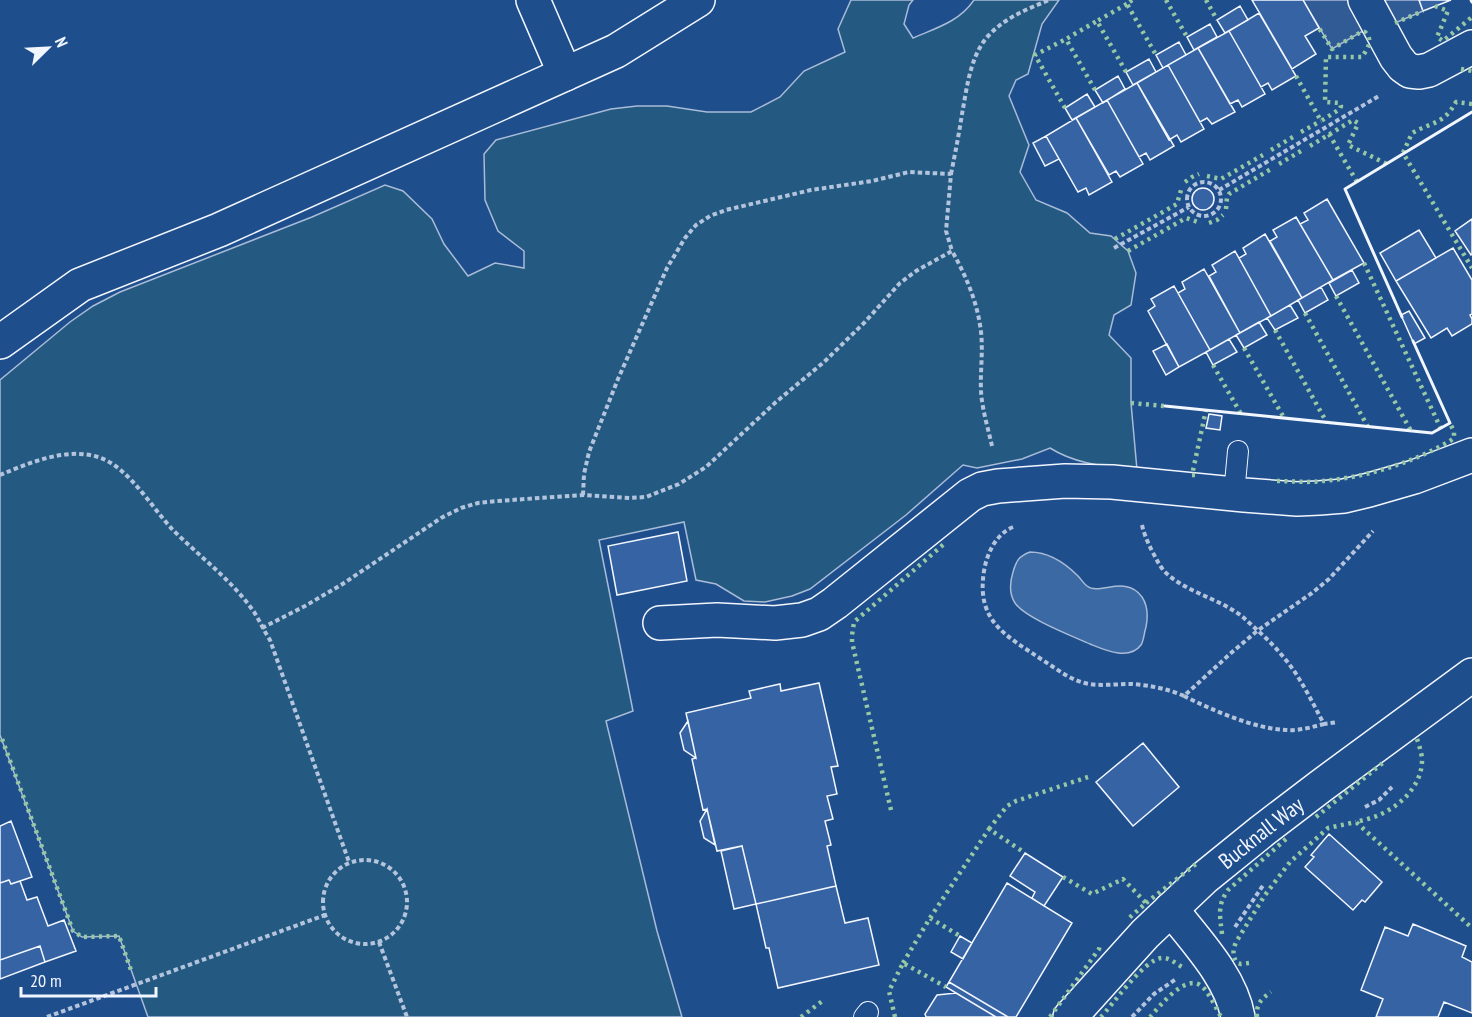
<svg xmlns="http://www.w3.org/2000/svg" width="1472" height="1017" viewBox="0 0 1472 1017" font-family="'PT Sans Narrow',sans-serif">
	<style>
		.green { fill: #245a82; stroke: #a8bbd7; stroke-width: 1.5 }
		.parking { fill: #305b95; stroke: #a8bbd7; stroke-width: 1.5 }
		.water { fill: #3b69a3; stroke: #a8bbd7; stroke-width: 1.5 }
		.building { fill: #3563a3; stroke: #f2f6ff; stroke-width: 1.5 }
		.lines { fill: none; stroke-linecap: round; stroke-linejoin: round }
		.service-casing { stroke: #f2f6ff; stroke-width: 22 }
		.minor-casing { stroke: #f2f6ff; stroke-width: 36 }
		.path { stroke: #b3c4dc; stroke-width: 4; stroke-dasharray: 4.5 3; stroke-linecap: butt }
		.service { stroke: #1f4e8c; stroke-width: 20 }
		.minor { stroke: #1f4e8c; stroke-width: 33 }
		.hedge { stroke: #97c8a6; stroke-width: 4.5; stroke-dasharray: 3 4.5; stroke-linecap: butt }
		.wall { stroke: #f2f6ff; stroke-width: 3 }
		.labels { text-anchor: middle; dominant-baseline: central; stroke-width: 4.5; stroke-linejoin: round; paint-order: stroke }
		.street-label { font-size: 22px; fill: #f2f6ff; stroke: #1f4e8c }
	</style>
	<rect width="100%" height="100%" fill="#1f4e8c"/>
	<!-- green -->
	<path class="green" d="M851,0H913L909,5L904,24L913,38C936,28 959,22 974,0H1059L1042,24L1028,74L1016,80L1009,96L1029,145L1020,172L1036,200L1067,213L1090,233L1111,236L1128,251L1136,273L1131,305L1114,315L1109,335L1131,358V403L1137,470C1107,466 1077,465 1050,448L1022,459L977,468L963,465L906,515L810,589L792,596L765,602L744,601L716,584L696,580L684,522L599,540L633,711L606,721L657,931L682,1017H148L119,936L82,937L73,931L0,735V380L70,322L93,306L120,292L312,217L385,185L403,191L432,219L444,244L468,276L495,263L524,268V251L498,231L485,200L484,154L496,140L611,109L637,106H667L707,112H751L780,97L804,71L845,52L838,29Z"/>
	<!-- parking -->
	<path class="parking" d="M1303,0H1419L1423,11L1395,23L1365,32H1361L1332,49Z"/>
	<!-- water -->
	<path class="water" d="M1030,552C1048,552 1065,563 1078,576C1081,579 1083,583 1087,586C1099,596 1126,574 1142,597C1148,606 1148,617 1146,627C1144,633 1144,640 1141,645C1129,661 1105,650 1090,644C1072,636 1025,618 1015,603C1009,594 1010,582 1013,572C1016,561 1019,556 1030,552Z"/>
	<!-- building -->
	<path class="building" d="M1252,0H1303L1319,28L1305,36L1316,54L1292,69Z
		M1419,0H1451L1423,11Z
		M1240,6L1248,20L1225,33L1217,20Z
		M1259,13L1296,76L1272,90L1268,83L1261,87L1229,31Z
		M1210,24L1217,37L1194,50L1187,37Z
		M1229,31L1265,94L1242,107L1238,100L1230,104L1198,48Z
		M1179,42L1186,55L1163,68L1156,55Z
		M1198,48L1235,112L1212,124L1207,118L1200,122L1168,65Z
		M1149,59L1156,72L1133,85L1126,72Z
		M1168,65L1204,129L1181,142L1177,135L1169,140L1137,83Z
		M1118,76L1125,89L1103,103L1095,90Z
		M1137,83L1174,146L1150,160L1146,153L1139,157L1107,100Z
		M1087,94L1095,107L1072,120L1065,108Z
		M1107,100L1143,164L1120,177L1116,171L1109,175L1076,118Z
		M1076,118L1112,182L1089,195L1086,188L1078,192L1046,136Z
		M1046,136L1059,159L1045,166L1033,143Z
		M1192 199a11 11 0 1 1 22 0a11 11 0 1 1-22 0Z
		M1327,199L1364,263L1333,280L1300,224L1308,220L1304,213Z
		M1296,217L1333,280L1302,298L1270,241L1277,237L1273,230Z
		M1472,219V254L1471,255L1455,231Z
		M1419,230L1436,258L1396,281L1380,253Z
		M1265,234L1302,298L1271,316L1239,258L1246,254L1243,248Z
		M1453,248L1472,280V314L1470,315L1472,319V324L1452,336L1447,328L1431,338L1396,281Z
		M1235,251L1271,316L1240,333L1209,276L1216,272L1212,265Z
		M1204,269L1240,333L1210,350L1178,293L1185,289L1182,282Z
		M1352,270L1359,283L1336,296L1329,283Z
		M1174,286L1210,350L1179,367L1148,311L1155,306L1151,299Z
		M1321,287L1328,300L1305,313L1298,300Z
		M1290,305L1298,318L1275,330L1267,318Z
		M1409,311L1425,338L1414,344L1401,315Z
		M1259,322L1267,335L1244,348L1236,335Z
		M1229,339L1237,352L1213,365L1206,352Z
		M1167,344L1179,367L1166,375L1153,351Z
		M1209,414L1222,416L1220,430L1206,428Z
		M678,532L687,581L617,595L608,546Z
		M819,683L838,766L831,767L837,794L827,796L833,819L825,821L831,845L827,846L836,886L756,904L742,846L717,851L707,809L703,810L692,759L696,758L686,713L751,698L749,691L780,684L781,691Z
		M688,721L696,758L684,750L680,733Z
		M1143,743L1179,787L1133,826L1096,782Z
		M707,809L715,845L704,838L700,821Z
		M11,821L32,877L11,884L9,880L0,883V826Z
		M1329,834L1382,882L1365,902L1362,900L1353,910L1305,867L1314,857L1311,855Z
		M742,846L756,904L734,909L721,851Z
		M1025,853L1063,877L1044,906L1032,898L1035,892L1010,876Z
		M9,880L11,884L20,881L27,900L37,897L48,926L64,920L76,951L45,962L40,946L0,960V883Z
		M1007,883L1072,923L1016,1017H1008L949,982Z
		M836,886L845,923L868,918L879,965L778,988L769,948H766L756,904Z
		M1413,924L1466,946L1462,957L1472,962V1013L1444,1002L1438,1017H1376L1383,999L1361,990L1385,927L1408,936Z
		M960,936L972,943L963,959L951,952Z
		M40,946L45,962L0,979V960Z
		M949,982L1008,1017H996L946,987Z
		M956,993L996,1017H926L925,1014L937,995Z"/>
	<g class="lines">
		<!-- service casing -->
		<g class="service-casing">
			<path id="service" d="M1234,494L1238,451
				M864,1017L868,1012"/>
		</g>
		<!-- minor casing -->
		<g class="minor-casing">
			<g id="minor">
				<path d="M533,0L565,74"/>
				<path d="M1365,0L1396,57L1403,66L1410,71L1419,72L1429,70L1472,47"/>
				<path d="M0,342L80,285L219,230L616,51L698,0"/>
				<path d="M660,623L717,620L775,623L802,620L819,614L835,603L970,495L982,489L998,486L1065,481L1112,482L1244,495L1297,499L1319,498L1344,496L1369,490L1414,477L1472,455"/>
				<path d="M1171,909C1196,941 1231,977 1238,1017"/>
				<path id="s1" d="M1070,1017L1145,934L1204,878L1262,831L1321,786L1472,675"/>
			</g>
		</g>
		<!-- path -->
		<path class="path" d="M951,174C955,154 959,134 962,114C967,88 970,55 989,35C1005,18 1027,9 1049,0
			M1187 199a17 17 0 1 1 34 0a17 17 0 1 1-34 0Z
			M1219,190L1379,96
			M1114,248L1189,207
			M0,475C29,463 66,447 98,457C128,466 152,508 173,530C200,557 232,580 254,612C260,621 264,631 270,640L349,862
			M583,495L584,474L589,452L618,379L667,268L685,238L696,225L710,216L726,210L811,190L872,181L909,172L951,174L946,231L952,251
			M1142,525C1144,534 1148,543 1152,551C1156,558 1159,565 1164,571C1186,593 1220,598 1244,618C1256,629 1270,641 1280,653C1299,674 1311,700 1324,724L1338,722
			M1013,527C996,534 987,553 984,571C976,621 1005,635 1041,659C1054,667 1066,677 1081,682C1096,687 1114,684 1131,684C1149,685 1168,689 1184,696L1231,653L1257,631L1312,593L1329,579L1373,531
			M262,628L305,606L341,585L441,518L461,508L478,503L497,501L583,495L630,498L646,497L679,484L706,467L776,402L824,362L864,323L900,283L916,271L952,251C965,274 976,299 980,325C984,347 980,369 981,391C982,409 988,428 992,446
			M1184,696C1212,710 1255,729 1286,730C1299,731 1312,727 1324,724
			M1365,807L1379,800L1392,787
			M323 902a42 42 0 1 1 84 0a42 42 0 1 1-84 0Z
			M1235,927L1264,884
			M379,942L407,1017
			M47,1017L325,915
			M1132,1017L1154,994L1176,979"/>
		<!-- service -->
		<use href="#service" class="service"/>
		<!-- minor -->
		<use href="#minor" class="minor"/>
		<!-- hedge -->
		<path class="hedge" d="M1132,0L1127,4L1156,55
			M1166,0L1187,37
			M1206,0L1217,20
			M1435,6L1448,11L1437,37L1443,41L1472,17
			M1395,23L1423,11
			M1461,69L1472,71
			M1126,72L1097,21L1127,4
			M1296,76L1321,121L1340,109L1341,106L1340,103L1325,102L1326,57H1362C1367,49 1374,41 1365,32H1361L1332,49L1319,28
			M1095,90L1066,39L1097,21
			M1472,104L1456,102C1444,124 1432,122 1412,133L1403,153L1472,268
			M1065,108L1035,55L1066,39
			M1301,132L1321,121
			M1329,134L1357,182
			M1310,146L1353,120L1358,123L1357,126L1348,145L1387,164
			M1271,150L1293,137
			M1279,164L1301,151
			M1207,176L1221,179L1263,155
			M1185,182L1192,177L1199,174
			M1226,209L1227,197L1229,194L1271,169
			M1209,223L1217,220L1223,215
			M1115,239L1177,204L1181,190
			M1128,251L1186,218L1201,223
			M1364,263L1441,429
			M1336,296L1411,431
			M1305,313L1368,427
			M1275,330L1327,423
			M1244,348L1284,418
			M1213,365L1241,414
			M1131,403L1165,406
			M1195,475H1192L1206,410
			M1277,481C1292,481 1308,483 1323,481C1367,477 1412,463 1450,441L1454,438V432L1450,423
			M2,739L73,931L82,937L119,936L132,973
			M1417,739C1419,745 1421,751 1422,758C1423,784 1402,805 1379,815C1372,818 1364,820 1356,822L1472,928
			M891,810L852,642V635L854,622L944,544
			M1316,817L1384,762
			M989,829L1007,806L1016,801L1088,777
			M1063,877L1092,894L1123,879L1146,903L1128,919
			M1146,903L1196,864
			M930,918L989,829L1025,853
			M1222,934C1220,916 1217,905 1228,890L1286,839
			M903,963L930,918L960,936
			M1249,963L1241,964L1237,963C1232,955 1233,950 1236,942L1265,895L1290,862L1328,828L1356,822
			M801,1017L825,999
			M895,1017L889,991L903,963L946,987
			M1050,1017L1099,949L1100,944
			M1101,1017C1113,1004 1144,960 1161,958C1169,957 1175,963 1182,967
			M1150,1017C1159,1007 1184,975 1200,985C1208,990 1216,1008 1221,1017
			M1257,1017C1256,1004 1261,999 1271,992"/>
		<!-- wall -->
		<path class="wall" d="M1471,0L1472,2
			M1402,317L1345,189L1472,112
			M1165,406L1432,433L1450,423L1413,341"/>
	</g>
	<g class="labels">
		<!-- street labels -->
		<g class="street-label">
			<text stroke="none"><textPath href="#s1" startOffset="266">Bucknall Way</textPath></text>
		</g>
	</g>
	<!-- north arrow -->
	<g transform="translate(48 48) rotate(66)" stroke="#1f4e8c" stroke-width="4.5" paint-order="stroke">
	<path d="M0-4.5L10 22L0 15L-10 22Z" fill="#f2f6ff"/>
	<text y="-9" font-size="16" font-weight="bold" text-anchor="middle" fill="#f2f6ff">N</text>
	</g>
	<!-- scale -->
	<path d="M21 987v9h135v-9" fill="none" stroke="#f2f6ff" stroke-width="3"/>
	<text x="30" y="987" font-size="18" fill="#f2f6ff" stroke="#1f4e8c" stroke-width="4.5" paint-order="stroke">20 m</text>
</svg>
